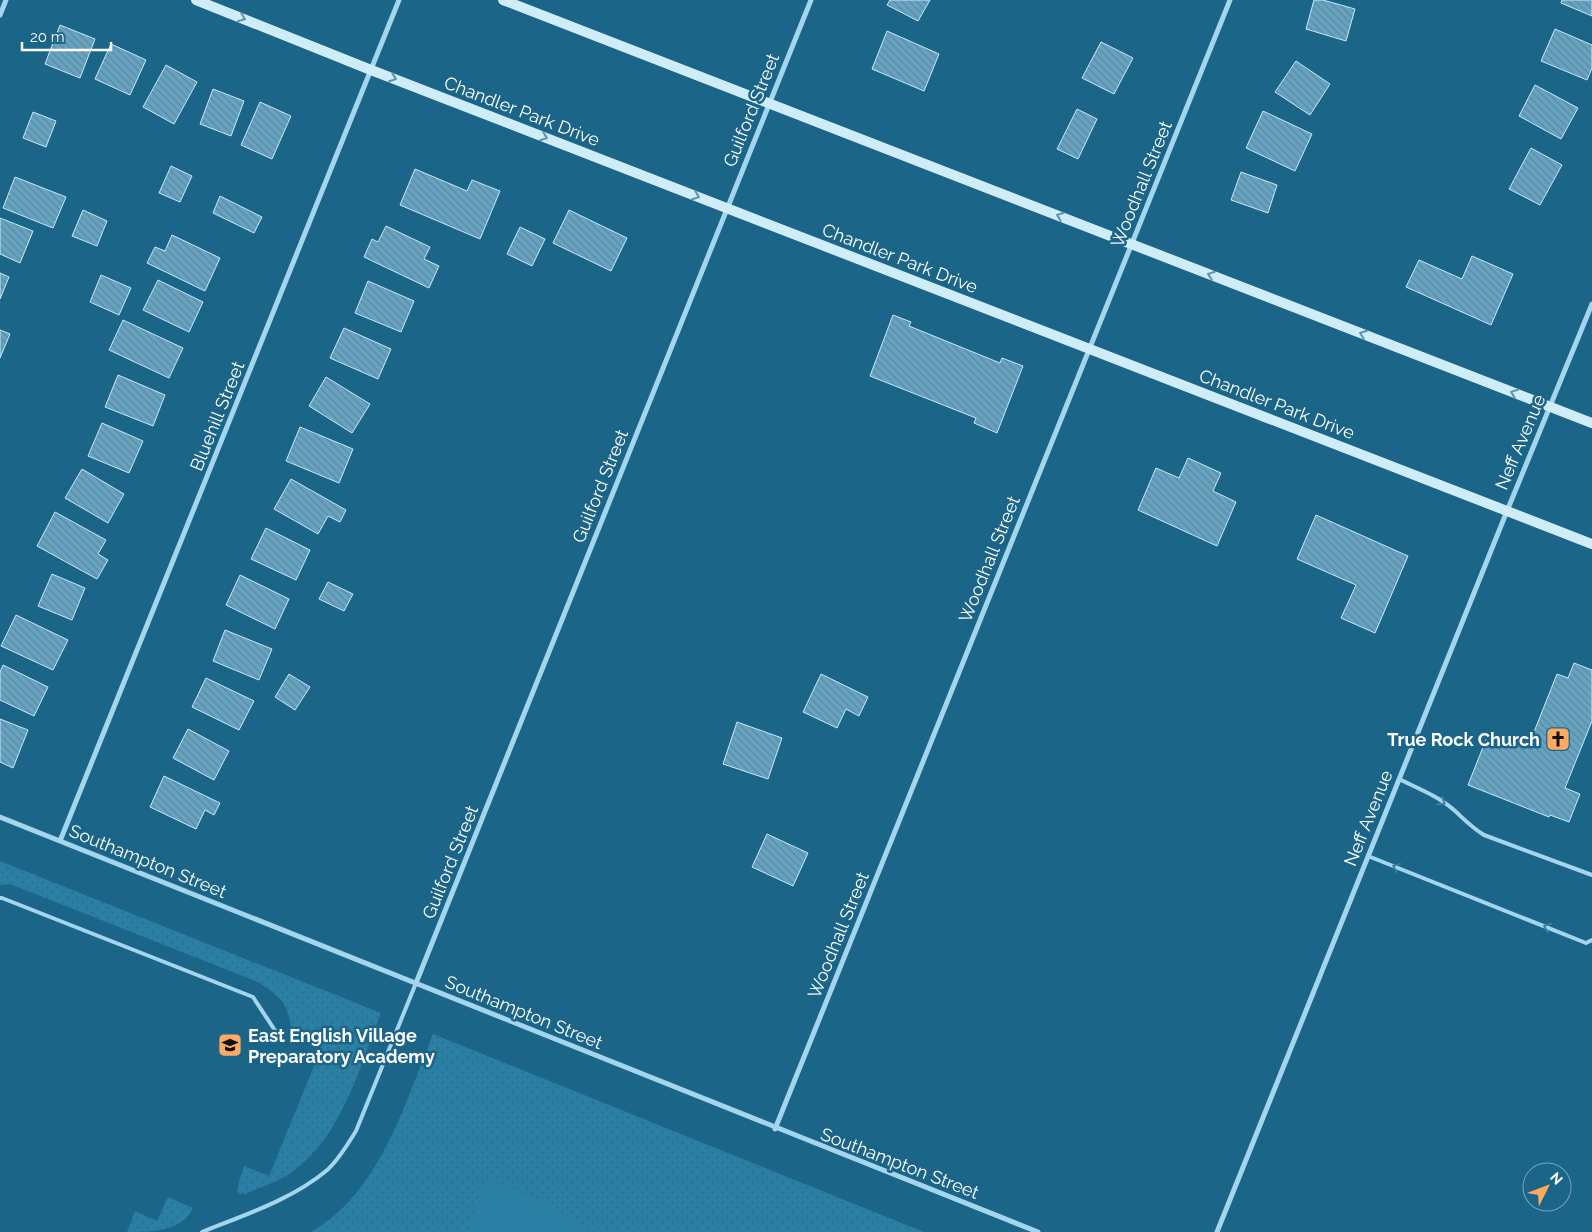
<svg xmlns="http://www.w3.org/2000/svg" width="1592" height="1232" viewBox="0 0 1592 1232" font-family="Raleway,sans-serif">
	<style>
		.grass { fill: url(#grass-dots) }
		.garden { fill: #2a7fa5 }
		.building { fill: url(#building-back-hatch); stroke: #c8eaf9 }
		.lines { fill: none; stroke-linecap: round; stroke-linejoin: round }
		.lane { stroke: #a3d6ed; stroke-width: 4 }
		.street { stroke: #a3d6ed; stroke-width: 5 }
		.secondary { stroke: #cfecf9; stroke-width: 10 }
		.oneway { stroke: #5994b0 }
		.oneway2 { stroke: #3c81a1 }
		.labels { text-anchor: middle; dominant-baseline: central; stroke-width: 5; stroke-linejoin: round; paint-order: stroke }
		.street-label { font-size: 18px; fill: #fff; stroke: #1a6588 }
		.poi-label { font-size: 18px; font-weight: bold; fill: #fff; stroke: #1a6588; text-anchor: end }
	</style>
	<defs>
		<pattern id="grass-dots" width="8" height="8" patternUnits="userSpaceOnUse" patternTransform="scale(1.25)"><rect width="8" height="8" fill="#2a7fa5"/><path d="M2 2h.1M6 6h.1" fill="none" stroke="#39687d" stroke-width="1.8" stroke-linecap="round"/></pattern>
		<pattern id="building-back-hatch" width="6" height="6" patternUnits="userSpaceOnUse" patternTransform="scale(1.25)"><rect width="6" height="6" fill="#65a3c0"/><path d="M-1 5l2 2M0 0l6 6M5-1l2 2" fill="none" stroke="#5e899d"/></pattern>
	</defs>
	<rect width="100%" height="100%" fill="#1a6588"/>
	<!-- grass -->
	<path class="grass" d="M0,861L381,1013C361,1063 344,1128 302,1164C286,1179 264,1186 245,1194H240L237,1191L238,1185L244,1166L269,1176L321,1049L292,1037C289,1005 285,1000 258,982L10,884L0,885Z
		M433,1034L924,1232H590L489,1179L467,1232H311C380,1193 405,1103 433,1034Z
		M168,1197L193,1208C182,1232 150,1232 127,1232L135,1211L157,1221Z"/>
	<!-- garden -->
	<path class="garden" d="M488,1179L541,1201L590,1232H467Z"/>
	<!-- building -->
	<path class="building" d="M890,0H930L918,21L887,5Z
		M1314,0H1323L1355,9L1346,41L1306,29Z
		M1562,0H1592V16L1561,3Z
		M60,25L95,39L80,78L45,64Z
		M1555,29L1592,45V68L1587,80L1541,61Z
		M887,31L939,54L924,91L872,69Z
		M1101,42L1133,58L1114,94L1082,78Z
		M111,44L146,60L130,95L95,79Z
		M1296,61L1330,84L1310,115L1275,92Z
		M166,65L197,82L174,124L143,107Z
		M1535,85L1578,108L1561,139L1519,116Z
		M213,89L244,101L231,136L200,124Z
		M260,102L291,116L272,159L241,145Z
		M1077,109L1097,119L1078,159L1057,149Z
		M1263,111L1312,134L1295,171L1246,148Z
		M33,112L56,121L46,147L23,138Z
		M1531,148L1562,165L1540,205L1509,189Z
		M171,166L192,176L180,202L159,193Z
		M415,169L467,191L472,180L500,191L480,239L400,205Z
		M1241,172L1277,185L1268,213L1231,200Z
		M15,177L66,197L53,228L3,208Z
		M220,196L262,217L254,233L213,213Z
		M83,210L107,221L97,246L72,236Z
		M569,210L627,238L611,271L553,243Z
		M0,218L33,231L20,263L0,254Z
		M386,226L430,247L424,259L439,266L429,288L364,257L372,239L378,242Z
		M520,227L545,239L532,266L507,254Z
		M172,235L220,258L205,291L147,263L155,247L165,251Z
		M1472,256L1513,274L1491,325L1406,287L1419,260L1462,279Z
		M0,273L9,277L0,299Z
		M101,275L131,288L119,315L90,302Z
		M158,280L203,302L189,332L143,310Z
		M368,281L414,301L401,332L355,313Z
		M893,315L911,322L909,326L1000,363L1002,358L1023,366L997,433L974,423L976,418L870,376Z
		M123,320L183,348L169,378L109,350Z
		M344,328L391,349L378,379L330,358Z
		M0,330L10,334L0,358Z
		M118,375L165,395L153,426L105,407Z
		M326,377L370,404L352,433L309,406Z
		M102,423L143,441L129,473L88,456Z
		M300,427L353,449L339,483L286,461Z
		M1188,458L1221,473L1213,491L1236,502L1217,546L1138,510L1156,468L1179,478Z
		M82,469L124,494L108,523L65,498Z
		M291,479L346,510L340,522L328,516L318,534L274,509Z
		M55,512L106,540L98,554L108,560L97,579L37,546Z
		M1316,515L1408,556L1375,633L1341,618L1356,585L1297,559Z
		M266,528L310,550L296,580L251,559Z
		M52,574L85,588L72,620L38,606Z
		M240,575L289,599L275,629L226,605Z
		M328,582L353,594L344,611L319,599Z
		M16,615L68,640L53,670L1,646Z
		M225,630L272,649L259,680L213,661Z
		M1574,663L1592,670V721L1565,788L1580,794L1569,822L1550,815L1549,817L1468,785L1489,732L1528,747L1557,674L1568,678Z
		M3,665L48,687L34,716L0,700V672Z
		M289,674L310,687L295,710L275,697Z
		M821,674L868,697L859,716L846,709L837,728L803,712Z
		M206,678L254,701L239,730L192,707Z
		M0,719L28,730L13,768L0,762Z
		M737,722L782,738L768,779L723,764Z
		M188,729L229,751L214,780L173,758Z
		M164,776L220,803L214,815L205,810L196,829L150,807Z
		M767,834L808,853L793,886L752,867Z"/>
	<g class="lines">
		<!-- lane -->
		<path class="lane" d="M1399,779C1417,788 1438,796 1454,810C1465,820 1471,827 1484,835L1592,875
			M1368,856L1586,943L1592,940
			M0,898H2L253,997L278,1035
			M202,1232C244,1215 291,1200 326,1171C338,1161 347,1145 356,1131L416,983"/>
		<!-- street -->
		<path class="street" d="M0,15L6,0
			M0,817C346,955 691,1096 1038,1232
			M60,841L399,0
			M416,983L811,0
			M775,1129L1230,0
			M1217,1232L1507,511L1592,304"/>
		<!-- secondary -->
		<path class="secondary" d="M196,0L371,70L1592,544
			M503,0L1592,423"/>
	</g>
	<!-- one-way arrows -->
	<defs><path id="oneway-chevron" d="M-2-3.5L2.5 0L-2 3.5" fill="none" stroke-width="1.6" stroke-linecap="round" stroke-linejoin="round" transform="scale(1.25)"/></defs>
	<g class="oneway">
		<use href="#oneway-chevron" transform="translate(242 18) rotate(22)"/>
		<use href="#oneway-chevron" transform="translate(393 78) rotate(21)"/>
		<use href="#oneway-chevron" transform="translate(544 137) rotate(21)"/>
		<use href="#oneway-chevron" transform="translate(696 196) rotate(21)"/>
		<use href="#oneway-chevron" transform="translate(1060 216) rotate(-159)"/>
		<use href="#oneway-chevron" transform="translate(1211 275) rotate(-159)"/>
		<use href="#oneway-chevron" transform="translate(1363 334) rotate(-159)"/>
		<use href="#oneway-chevron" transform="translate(1514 393) rotate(-159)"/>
	</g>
	<g class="oneway2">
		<use href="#oneway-chevron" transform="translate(1442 802) rotate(33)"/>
		<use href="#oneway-chevron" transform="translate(1396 867) rotate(-158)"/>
		<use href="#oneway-chevron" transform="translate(1547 927) rotate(-159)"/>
	</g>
	<!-- icons -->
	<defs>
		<g id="church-square" transform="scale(1.25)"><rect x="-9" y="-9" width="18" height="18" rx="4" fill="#ffaa5f" stroke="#1a6588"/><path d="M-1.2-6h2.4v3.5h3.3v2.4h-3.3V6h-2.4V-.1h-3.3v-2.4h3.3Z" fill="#111"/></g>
		<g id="school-square" transform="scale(1.25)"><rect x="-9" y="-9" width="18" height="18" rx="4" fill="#ffaa5f" stroke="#1a6588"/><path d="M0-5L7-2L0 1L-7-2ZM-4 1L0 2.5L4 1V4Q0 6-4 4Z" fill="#111"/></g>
	</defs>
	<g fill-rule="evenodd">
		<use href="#church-square" x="1558" y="739"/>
		<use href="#school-square" x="230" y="1045"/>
	</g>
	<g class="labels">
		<!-- street labels -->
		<g class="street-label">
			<text transform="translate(751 110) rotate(-68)">Guilford Street</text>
			<text transform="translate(522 111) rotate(21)">Chandler Park Drive</text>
			<text transform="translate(1141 184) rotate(-68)">Woodhall Street</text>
			<text transform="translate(900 258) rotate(21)">Chandler Park Drive</text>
			<text transform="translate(1277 404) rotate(21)">Chandler Park Drive</text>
			<text transform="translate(217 416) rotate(-68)">Bluehill Street</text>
			<text transform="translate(1520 442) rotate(-67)">Neff Avenue</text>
			<text transform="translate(600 486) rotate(-68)">Guilford Street</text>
			<text transform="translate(989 559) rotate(-68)">Woodhall Street</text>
			<text transform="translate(1368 818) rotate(-68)">Neff Avenue</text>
			<text transform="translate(148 861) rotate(22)">Southampton Street</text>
			<text transform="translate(450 862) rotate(-68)">Guilford Street</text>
			<text transform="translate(838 935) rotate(-68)">Woodhall Street</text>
			<text transform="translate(524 1012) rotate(22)">Southampton Street</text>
			<text transform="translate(900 1163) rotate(21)">Southampton Street</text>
		</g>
		<!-- poi labels -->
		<g class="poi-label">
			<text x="1540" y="739">True Rock Church</text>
			<text x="248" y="1035" text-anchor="start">East English Village<tspan x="248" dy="21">Preparatory Academy</tspan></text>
		</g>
	</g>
	<!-- north arrow -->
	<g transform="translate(1547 1187) rotate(48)"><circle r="24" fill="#1a6588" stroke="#76a3b8"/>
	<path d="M0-4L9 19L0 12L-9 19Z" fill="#ffaa5f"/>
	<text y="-8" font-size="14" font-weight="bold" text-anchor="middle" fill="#ffffff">N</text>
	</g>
	<!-- scale -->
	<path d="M22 42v8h89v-8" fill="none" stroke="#ffffff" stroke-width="2.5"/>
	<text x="30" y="42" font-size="15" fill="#ffffff" stroke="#1a6588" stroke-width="4" paint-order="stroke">20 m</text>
</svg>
